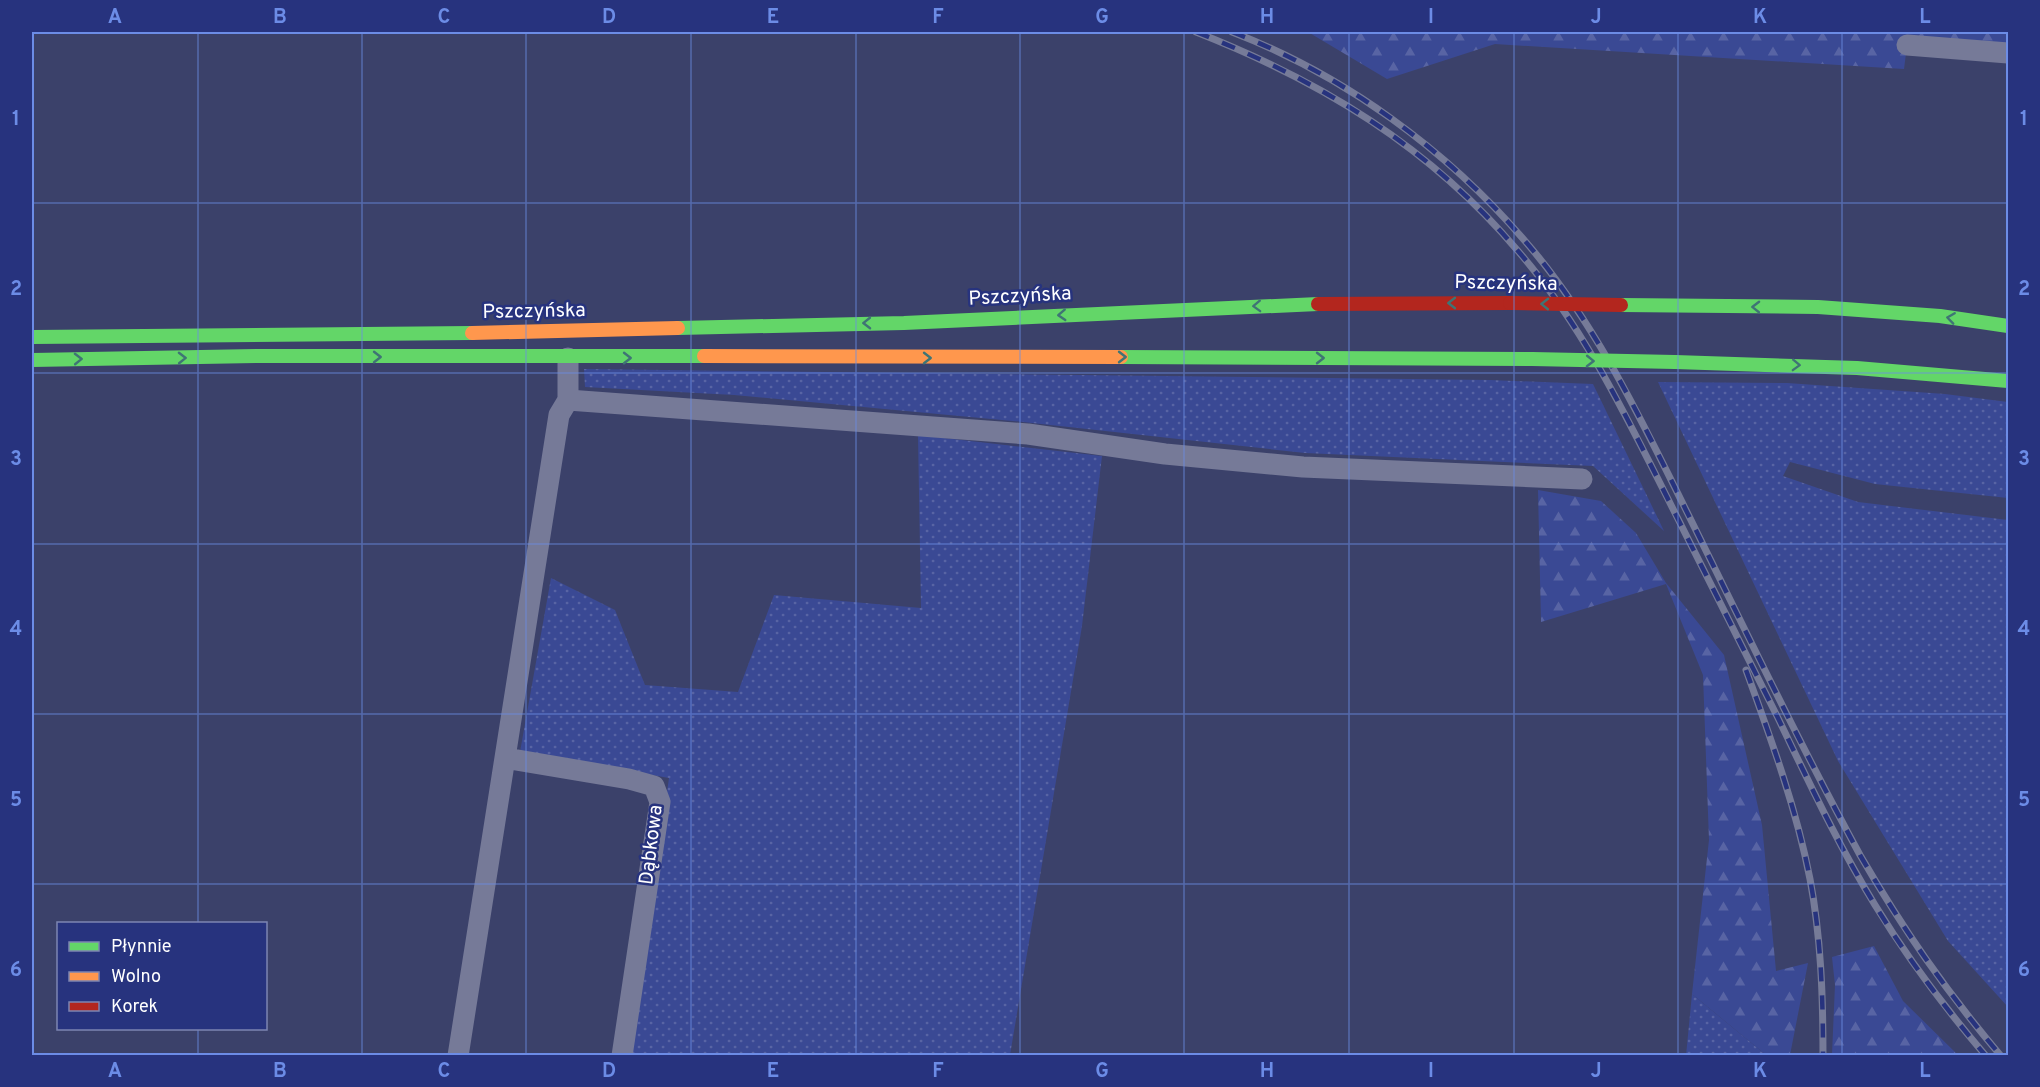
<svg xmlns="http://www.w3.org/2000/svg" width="2040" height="1087" viewBox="0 0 2040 1087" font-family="Overpass,sans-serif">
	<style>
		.grass { fill: url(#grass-dots) }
		.forest { fill: url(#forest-firs) }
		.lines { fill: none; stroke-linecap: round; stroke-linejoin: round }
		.street { stroke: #767a98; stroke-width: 21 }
		.fast { stroke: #63d668; stroke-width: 14 }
		.slow { stroke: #ff974d; stroke-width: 14 }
		.jam { stroke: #b3261e; stroke-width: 14 }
		.rail-casing { stroke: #767b98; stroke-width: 7 }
		.rail { stroke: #27337e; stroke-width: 4.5; stroke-dasharray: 14; stroke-linecap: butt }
		.fast-bridge { stroke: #63d668; stroke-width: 14 }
		.jam-bridge { stroke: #b3261e; stroke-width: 14 }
		.oneway { stroke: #3f7475 }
		.grid { fill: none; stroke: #6c8ce6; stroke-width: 1.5; stroke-opacity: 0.55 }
		.labels { text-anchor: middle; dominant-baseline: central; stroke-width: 5; stroke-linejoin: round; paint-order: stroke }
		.street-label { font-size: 20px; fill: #fff; stroke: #27337e }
		.neatline { fill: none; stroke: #6c8ce6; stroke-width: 2 }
		.grid-label { font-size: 20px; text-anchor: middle; font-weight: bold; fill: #6c8ce6 }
	</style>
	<defs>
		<pattern id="grass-dots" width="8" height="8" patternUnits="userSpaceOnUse" patternTransform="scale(1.5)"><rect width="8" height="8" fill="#3a4994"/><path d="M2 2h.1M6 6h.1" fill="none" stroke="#5864a4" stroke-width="1.8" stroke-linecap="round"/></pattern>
		<pattern id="forest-firs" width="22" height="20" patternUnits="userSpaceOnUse" patternTransform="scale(1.5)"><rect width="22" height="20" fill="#3a4994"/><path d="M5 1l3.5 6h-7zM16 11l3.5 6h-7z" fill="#5864a4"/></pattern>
	</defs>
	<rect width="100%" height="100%" fill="#3b416a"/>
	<!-- grass -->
	<path class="grass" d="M584,369L1490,380L1593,384L1664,531L1593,466L1305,453L1023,422L734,395L585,387Z
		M1658,382L1787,383L1945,394L2008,402V498L1875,484L1790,462L1783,476L1858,502L2008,520V1007L1948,941L1838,761Z
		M918,435L1102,456L1082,626L1010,1055H629L669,778L520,752L551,578L615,610L645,685L738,692L774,595L921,608Z
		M1692,994L1766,1055L1686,1056Z"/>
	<!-- forest -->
	<path class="forest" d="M1308,32H2008V52L1907,45L1904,69L1495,44L1387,79Z
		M1538,490L1601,501L1636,533L1666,583L1724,655L1762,825L1776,971L1808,963L1790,1055H1766L1692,994L1709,840L1703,675L1666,584L1541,622Z
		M1874,946L1903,1001L1958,1055H1832L1835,985L1832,957Z"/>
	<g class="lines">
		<!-- street -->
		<path class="street" d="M1907,45L2008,53
			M568,400L1028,434L1165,454L1303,467L1582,479
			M505,758L629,779L654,786L660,802L622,1056
			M458,1056L559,415L568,400V358"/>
		<!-- fast -->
		<path class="fast" d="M1621,305L1818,307L1940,316L2008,326
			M678,328L904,323L1318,304
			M32,337L472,333
			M1121,357L1532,359
			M32,360L256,356H704
			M1675,362L1857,368L2008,381"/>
		<!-- slow -->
		<path class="slow" d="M472,333L678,328
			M704,356L1121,357"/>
		<!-- jam -->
		<path class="jam" d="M1318,304L1510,303"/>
		<!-- rail casing -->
		<g class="rail-casing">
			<path id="rail" d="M1196,32C1321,81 1430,147 1518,251C1584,327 1627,418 1672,507C1707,577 1742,646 1777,716C1808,780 1838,845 1875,905C1908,959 1945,1008 1986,1056
				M1232,32C1344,75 1447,150 1525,241C1593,319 1639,415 1684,506C1742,623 1798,741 1860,855C1903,929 1945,990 2001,1056
				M1746,670C1771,739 1796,807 1810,879C1821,937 1823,996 1823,1056"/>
		</g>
		<!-- rail -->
		<use href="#rail" class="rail"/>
		<!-- fast-bridge -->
		<path class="fast-bridge" d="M1532,359L1675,362"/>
		<!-- jam-bridge -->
		<path class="jam-bridge" d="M1510,303L1621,305"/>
	</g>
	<!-- one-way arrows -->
	<defs><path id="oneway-chevron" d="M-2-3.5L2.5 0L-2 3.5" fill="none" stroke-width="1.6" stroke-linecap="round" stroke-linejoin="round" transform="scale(1.5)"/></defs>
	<g class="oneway">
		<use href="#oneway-chevron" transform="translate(1452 303) rotate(-180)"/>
		<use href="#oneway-chevron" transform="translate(1545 304) rotate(-179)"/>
		<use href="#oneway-chevron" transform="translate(1257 306) rotate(178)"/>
		<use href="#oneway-chevron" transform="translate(1756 307) rotate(-179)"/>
		<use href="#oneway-chevron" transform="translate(1062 315) rotate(177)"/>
		<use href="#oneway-chevron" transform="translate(1951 318) rotate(-172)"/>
		<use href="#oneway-chevron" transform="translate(867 323) rotate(179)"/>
		<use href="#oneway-chevron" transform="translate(377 357)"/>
		<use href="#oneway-chevron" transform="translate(1122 357)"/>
		<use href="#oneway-chevron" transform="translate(182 358) rotate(-1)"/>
		<use href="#oneway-chevron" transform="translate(627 358)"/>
		<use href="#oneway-chevron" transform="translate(927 358)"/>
		<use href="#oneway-chevron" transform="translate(1320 358)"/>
		<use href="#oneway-chevron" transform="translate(78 359) rotate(-1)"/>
		<use href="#oneway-chevron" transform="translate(1590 361) rotate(1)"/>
		<use href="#oneway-chevron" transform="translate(1796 365) rotate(2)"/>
	</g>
	<!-- grid -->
	<path class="grid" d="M198,32V924M362,32V1056M526,32V1056M691,32V1056M856,32V1056M1020,32V1056M1184,32V1056M1349,32V1056M1514,32V1056M1678,32V1056M1842,32V1056M32,203H2008M32,373H2008M32,544H2008M32,714H2008M32,884H2008M198,1028V1056"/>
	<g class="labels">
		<!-- street labels -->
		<g class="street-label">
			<text transform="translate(1506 284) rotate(1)">Pszczyńska</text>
			<text transform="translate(1020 297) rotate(-3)">Pszczyńska</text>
			<text transform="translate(534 312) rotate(-1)">Pszczyńska</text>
			<text transform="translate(652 845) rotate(-83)">Dąbkowa</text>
		</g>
	</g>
	<!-- border -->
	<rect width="2040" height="1087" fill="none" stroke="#27337e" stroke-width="66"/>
	<!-- legend -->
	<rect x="57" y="922" width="210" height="108" fill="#27337e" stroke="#7d85b2" stroke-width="1.5"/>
	<rect x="69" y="942" width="30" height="9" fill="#63d668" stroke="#7d85b2" stroke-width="1.5"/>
	<text x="111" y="952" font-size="18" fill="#ffffff">Płynnie</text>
	<rect x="69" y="972" width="30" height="9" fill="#ff974d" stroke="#7d85b2" stroke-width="1.5"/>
	<text x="111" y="982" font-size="18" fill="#ffffff">Wolno</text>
	<rect x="69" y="1002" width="30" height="9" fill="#b3261e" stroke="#7d85b2" stroke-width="1.5"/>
	<text x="111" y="1012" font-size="18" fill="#ffffff">Korek</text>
	<rect x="33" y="33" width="1974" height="1021" class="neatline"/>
	<g class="grid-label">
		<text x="115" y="23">A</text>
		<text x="280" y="23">B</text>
		<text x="444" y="23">C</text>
		<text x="609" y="23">D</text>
		<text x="773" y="23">E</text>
		<text x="938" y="23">F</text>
		<text x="1102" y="23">G</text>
		<text x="1267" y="23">H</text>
		<text x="1431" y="23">I</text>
		<text x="1596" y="23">J</text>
		<text x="1760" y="23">K</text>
		<text x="1925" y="23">L</text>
		<text x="16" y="125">1</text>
		<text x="2024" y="125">1</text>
		<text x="16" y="295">2</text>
		<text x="2024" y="295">2</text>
		<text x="16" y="465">3</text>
		<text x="2024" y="465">3</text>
		<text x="16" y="635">4</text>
		<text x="2024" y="635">4</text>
		<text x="16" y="806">5</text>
		<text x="2024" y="806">5</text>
		<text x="16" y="976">6</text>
		<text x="2024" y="976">6</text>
		<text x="115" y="1077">A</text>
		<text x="280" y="1077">B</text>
		<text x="444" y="1077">C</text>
		<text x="609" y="1077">D</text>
		<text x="773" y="1077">E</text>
		<text x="938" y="1077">F</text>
		<text x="1102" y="1077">G</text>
		<text x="1267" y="1077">H</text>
		<text x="1431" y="1077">I</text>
		<text x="1596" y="1077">J</text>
		<text x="1760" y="1077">K</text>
		<text x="1925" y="1077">L</text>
	</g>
</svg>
